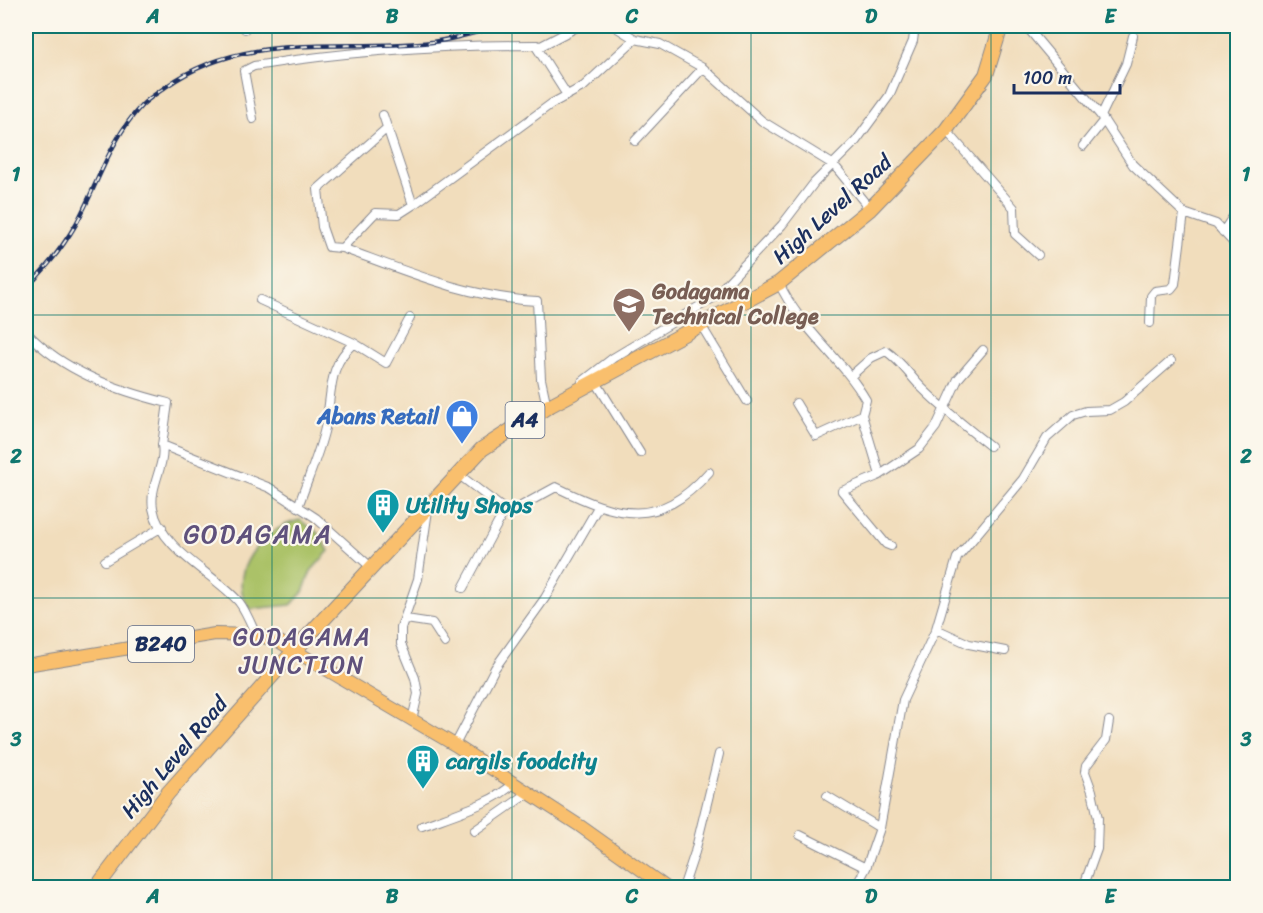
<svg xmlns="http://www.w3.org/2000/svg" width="1263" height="913" viewBox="0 0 1263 913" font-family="Sriracha,sans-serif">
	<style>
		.green { fill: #abc267; stroke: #637862; stroke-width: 1.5 }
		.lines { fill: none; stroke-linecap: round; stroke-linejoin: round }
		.street-casing { stroke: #86868d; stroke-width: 10 }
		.primary-casing { stroke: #86868d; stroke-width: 14 }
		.highway-casing { stroke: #86868d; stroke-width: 16 }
		.street { stroke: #fff; stroke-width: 8 }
		.primary { stroke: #f9bf6d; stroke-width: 12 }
		.highway { stroke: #f9bf6d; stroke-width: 14 }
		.rail-casing { stroke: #1b2f5e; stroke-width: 4.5 }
		.rail { stroke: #fbf7ec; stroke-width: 2; stroke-dasharray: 7; stroke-linecap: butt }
		.grid { fill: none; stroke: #0f766e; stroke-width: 1.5; stroke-opacity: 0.55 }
		.labels { text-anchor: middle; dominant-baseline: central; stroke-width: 4.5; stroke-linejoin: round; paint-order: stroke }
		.shield { fill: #fbf7ec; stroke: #5e6b89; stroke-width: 1.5 }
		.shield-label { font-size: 21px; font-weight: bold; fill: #1b2f5e }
		.street-label { font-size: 22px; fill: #1b2f5e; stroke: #fbf7ec }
		.education-label { font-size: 22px; font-weight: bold; fill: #785e54; stroke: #fbf7ec; text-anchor: start }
		.shop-label { font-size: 22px; font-weight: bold; fill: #366cbe; stroke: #fbf7ec; text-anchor: end }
		.culture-label { font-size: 22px; font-weight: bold; fill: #0d838f; stroke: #fbf7ec; text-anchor: start }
		.neighbourhood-label { font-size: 24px; letter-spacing: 1.5px; fill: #5f517c; stroke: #fbf7ec }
		.quarter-label { font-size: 26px; letter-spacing: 1.5px; fill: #5f517c; stroke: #fbf7ec }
		.neatline { fill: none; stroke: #0f766e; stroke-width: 2 }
		.grid-label { font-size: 20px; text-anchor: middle; font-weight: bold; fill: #0f766e }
	</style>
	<rect width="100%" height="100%" fill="#fbf7ec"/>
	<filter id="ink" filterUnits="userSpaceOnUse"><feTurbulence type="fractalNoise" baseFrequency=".0167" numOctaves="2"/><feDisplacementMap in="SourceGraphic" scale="12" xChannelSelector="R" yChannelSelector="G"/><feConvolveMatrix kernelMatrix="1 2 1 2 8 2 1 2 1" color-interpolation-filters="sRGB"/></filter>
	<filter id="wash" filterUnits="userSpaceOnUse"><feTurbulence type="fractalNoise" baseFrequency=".008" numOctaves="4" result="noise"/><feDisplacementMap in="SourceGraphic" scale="24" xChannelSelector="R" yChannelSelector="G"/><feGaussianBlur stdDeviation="1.35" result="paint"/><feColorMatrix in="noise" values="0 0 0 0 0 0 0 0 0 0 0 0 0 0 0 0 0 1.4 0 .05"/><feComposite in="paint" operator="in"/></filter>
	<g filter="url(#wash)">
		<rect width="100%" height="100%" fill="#f1ddbc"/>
		<!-- green -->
		<path class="green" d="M300,520L317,532L329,551L311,571L303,592L291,605L250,609C223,574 264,527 300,520Z"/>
	</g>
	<g filter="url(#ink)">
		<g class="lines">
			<!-- street casing -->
			<g class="street-casing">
				<path id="street" d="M614,26L635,39L660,44L703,68L762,121L834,165L870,209
					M1026,26L1101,116L1133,165L1184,213L1216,224L1232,241L1238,253
					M245,29V26
					M567,95L537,48L579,26
					M383,115L413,205
					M1101,116L1126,64L1133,36
					M253,119L244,71L254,66C348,51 442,45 537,45
					M946,130L1014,208L1015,234L1038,255
					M635,141L703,68
					M1083,146L1104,120
					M1223,232L1238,209
					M342,248L329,247L322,227L318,189L387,128
					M779,283C800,329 841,357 866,400L862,415L816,436L796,403
					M260,300L354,343L386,363L410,318
					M1150,323L1151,296L1155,291L1171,289L1175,284L1184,213
					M701,325L747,401
					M26,332C64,372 116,390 168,403L162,445L270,488L316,518L373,569
					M852,375L871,358L886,351C901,361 909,375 922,388C943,409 967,428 990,446
					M582,382L613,358L713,298L782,225L814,183L856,141L889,96L913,41L915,26
					M596,382L640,453
					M547,407L541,379L537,301C468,298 406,271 342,248L375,213L399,214L413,205L551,104L584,86L635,39
					M862,415L880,475L842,491L886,544L891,546
					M162,445C166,465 149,486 153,508C160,550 214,573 239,602C246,611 251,624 256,635
					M458,474L505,510L512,511L556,487C618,517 658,530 709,472
					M880,475L919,449L936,427L958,379L983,350
					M298,507C307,481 319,454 325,428C333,395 326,367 354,343
					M105,561L162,527
					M463,588L505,510
					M406,619L432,623L445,643
					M936,629L969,644L1005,651
					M412,720L418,694L415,678L401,644V628L418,579L428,510
					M455,745L495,668L545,598L598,507
					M827,796L880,828
					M422,826C448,816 495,803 514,783
					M474,831L528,793
					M800,835L866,868
					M683,888L695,852L719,754
					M855,888L866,868L880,828L903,700L936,629L957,558L1023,479L1047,438L1073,415L1086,411L1110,410L1124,402L1171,361
					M1083,888L1097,849L1098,818L1092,791L1085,772L1086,766L1106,740L1109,721"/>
			</g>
			<!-- primary casing -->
			<g class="primary-casing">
				<path id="primary" d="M26,665L215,634L256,635L278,641L455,745L580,826L667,888"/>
			</g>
			<!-- highway casing -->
			<g class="highway-casing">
				<path id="highway" d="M96,888L168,793L294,651L482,449L547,407L779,283L870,209L946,130L986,75L1001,26"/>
			</g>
			<!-- street -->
			<use href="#street" class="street"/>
			<!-- primary -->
			<use href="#primary" class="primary"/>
			<!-- highway -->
			<use href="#highway" class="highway"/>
			<!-- rail casing -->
			<g class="rail-casing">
				<path id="rail" d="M26,288C46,269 62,248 76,224C98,184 110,139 142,105C149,98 159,92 167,86C245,30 343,52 432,42C455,39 477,32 499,26"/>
			</g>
			<!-- rail -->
			<use href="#rail" class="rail"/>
		</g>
	</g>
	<!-- grid -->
	<path class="grid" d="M272,26V888M512,26V888M751,26V888M991,26V888M26,315H1238M26,598H1238"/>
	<!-- icons -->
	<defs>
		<g id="university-pin" transform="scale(1.725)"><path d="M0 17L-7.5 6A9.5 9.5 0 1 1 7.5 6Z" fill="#8d6e63" stroke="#fbf7ec"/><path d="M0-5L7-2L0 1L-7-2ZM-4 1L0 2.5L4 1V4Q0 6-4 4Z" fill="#fff"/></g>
		<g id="shop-pin" transform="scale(1.725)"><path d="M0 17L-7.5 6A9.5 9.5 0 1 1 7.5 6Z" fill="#3f7fe0" stroke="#fbf7ec"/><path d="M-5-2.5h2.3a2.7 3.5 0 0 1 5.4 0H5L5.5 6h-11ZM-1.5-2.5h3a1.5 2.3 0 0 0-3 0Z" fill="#fff"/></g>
		<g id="building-pin" transform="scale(1.725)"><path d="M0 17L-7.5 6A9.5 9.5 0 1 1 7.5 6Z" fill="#0f9aa8" stroke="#fbf7ec"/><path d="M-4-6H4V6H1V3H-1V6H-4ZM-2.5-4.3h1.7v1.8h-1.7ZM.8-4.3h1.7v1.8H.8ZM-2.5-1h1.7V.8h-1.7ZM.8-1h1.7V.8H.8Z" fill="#fff"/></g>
	</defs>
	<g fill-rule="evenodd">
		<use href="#university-pin" x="629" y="304"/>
		<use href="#shop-pin" x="462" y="416"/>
		<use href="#building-pin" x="383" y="505"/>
		<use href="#building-pin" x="423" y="761"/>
	</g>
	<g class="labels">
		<!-- shield labels -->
		<g class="shield">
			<rect x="505.5" y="402" width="39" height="36" rx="4.5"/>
			<rect x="128" y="626" width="66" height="36" rx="4.5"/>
		</g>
		<g class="shield-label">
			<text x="525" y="420">A4</text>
			<text x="161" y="644">B240</text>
		</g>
		<!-- street labels -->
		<g class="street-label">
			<text transform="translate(832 209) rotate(-42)">High Level Road</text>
			<text transform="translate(174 757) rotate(-50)">High Level Road</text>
		</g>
		<!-- education labels -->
		<g class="education-label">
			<text x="652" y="291">Godagama<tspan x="652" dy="25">Technical College</tspan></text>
		</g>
		<!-- shop labels -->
		<g class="shop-label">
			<text x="439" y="416">Abans Retail</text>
		</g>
		<!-- culture labels -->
		<g class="culture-label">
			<text x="406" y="505">Utility Shops</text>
			<text x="446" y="761">cargils foodcity</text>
		</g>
		<!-- neighbourhood labels -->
		<g class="neighbourhood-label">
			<text x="302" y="637">GODAGAMA<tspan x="302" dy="28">JUNCTION</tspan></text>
		</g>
		<!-- quarter labels -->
		<g class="quarter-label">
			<text x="258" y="534">GODAGAMA</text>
		</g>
	</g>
	<!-- margin -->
	<rect width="1263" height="913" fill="none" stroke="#fbf7ec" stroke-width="66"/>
	<!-- scale -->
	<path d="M1014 84v9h106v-9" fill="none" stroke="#1b2f5e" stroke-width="3"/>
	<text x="1023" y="84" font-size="18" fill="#1b2f5e" stroke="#fbf7ec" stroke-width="4.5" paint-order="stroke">100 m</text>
	<rect x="33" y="33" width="1197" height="847" class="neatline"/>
	<g class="grid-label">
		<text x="153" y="23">A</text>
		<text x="392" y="23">B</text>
		<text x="632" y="23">C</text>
		<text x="871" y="23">D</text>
		<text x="1110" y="23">E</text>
		<text x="16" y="181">1</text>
		<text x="1246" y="181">1</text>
		<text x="16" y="463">2</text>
		<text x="1246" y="463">2</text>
		<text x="16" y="746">3</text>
		<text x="1246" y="746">3</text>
		<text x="153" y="903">A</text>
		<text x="392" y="903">B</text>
		<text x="632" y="903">C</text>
		<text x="871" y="903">D</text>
		<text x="1110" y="903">E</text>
	</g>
</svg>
